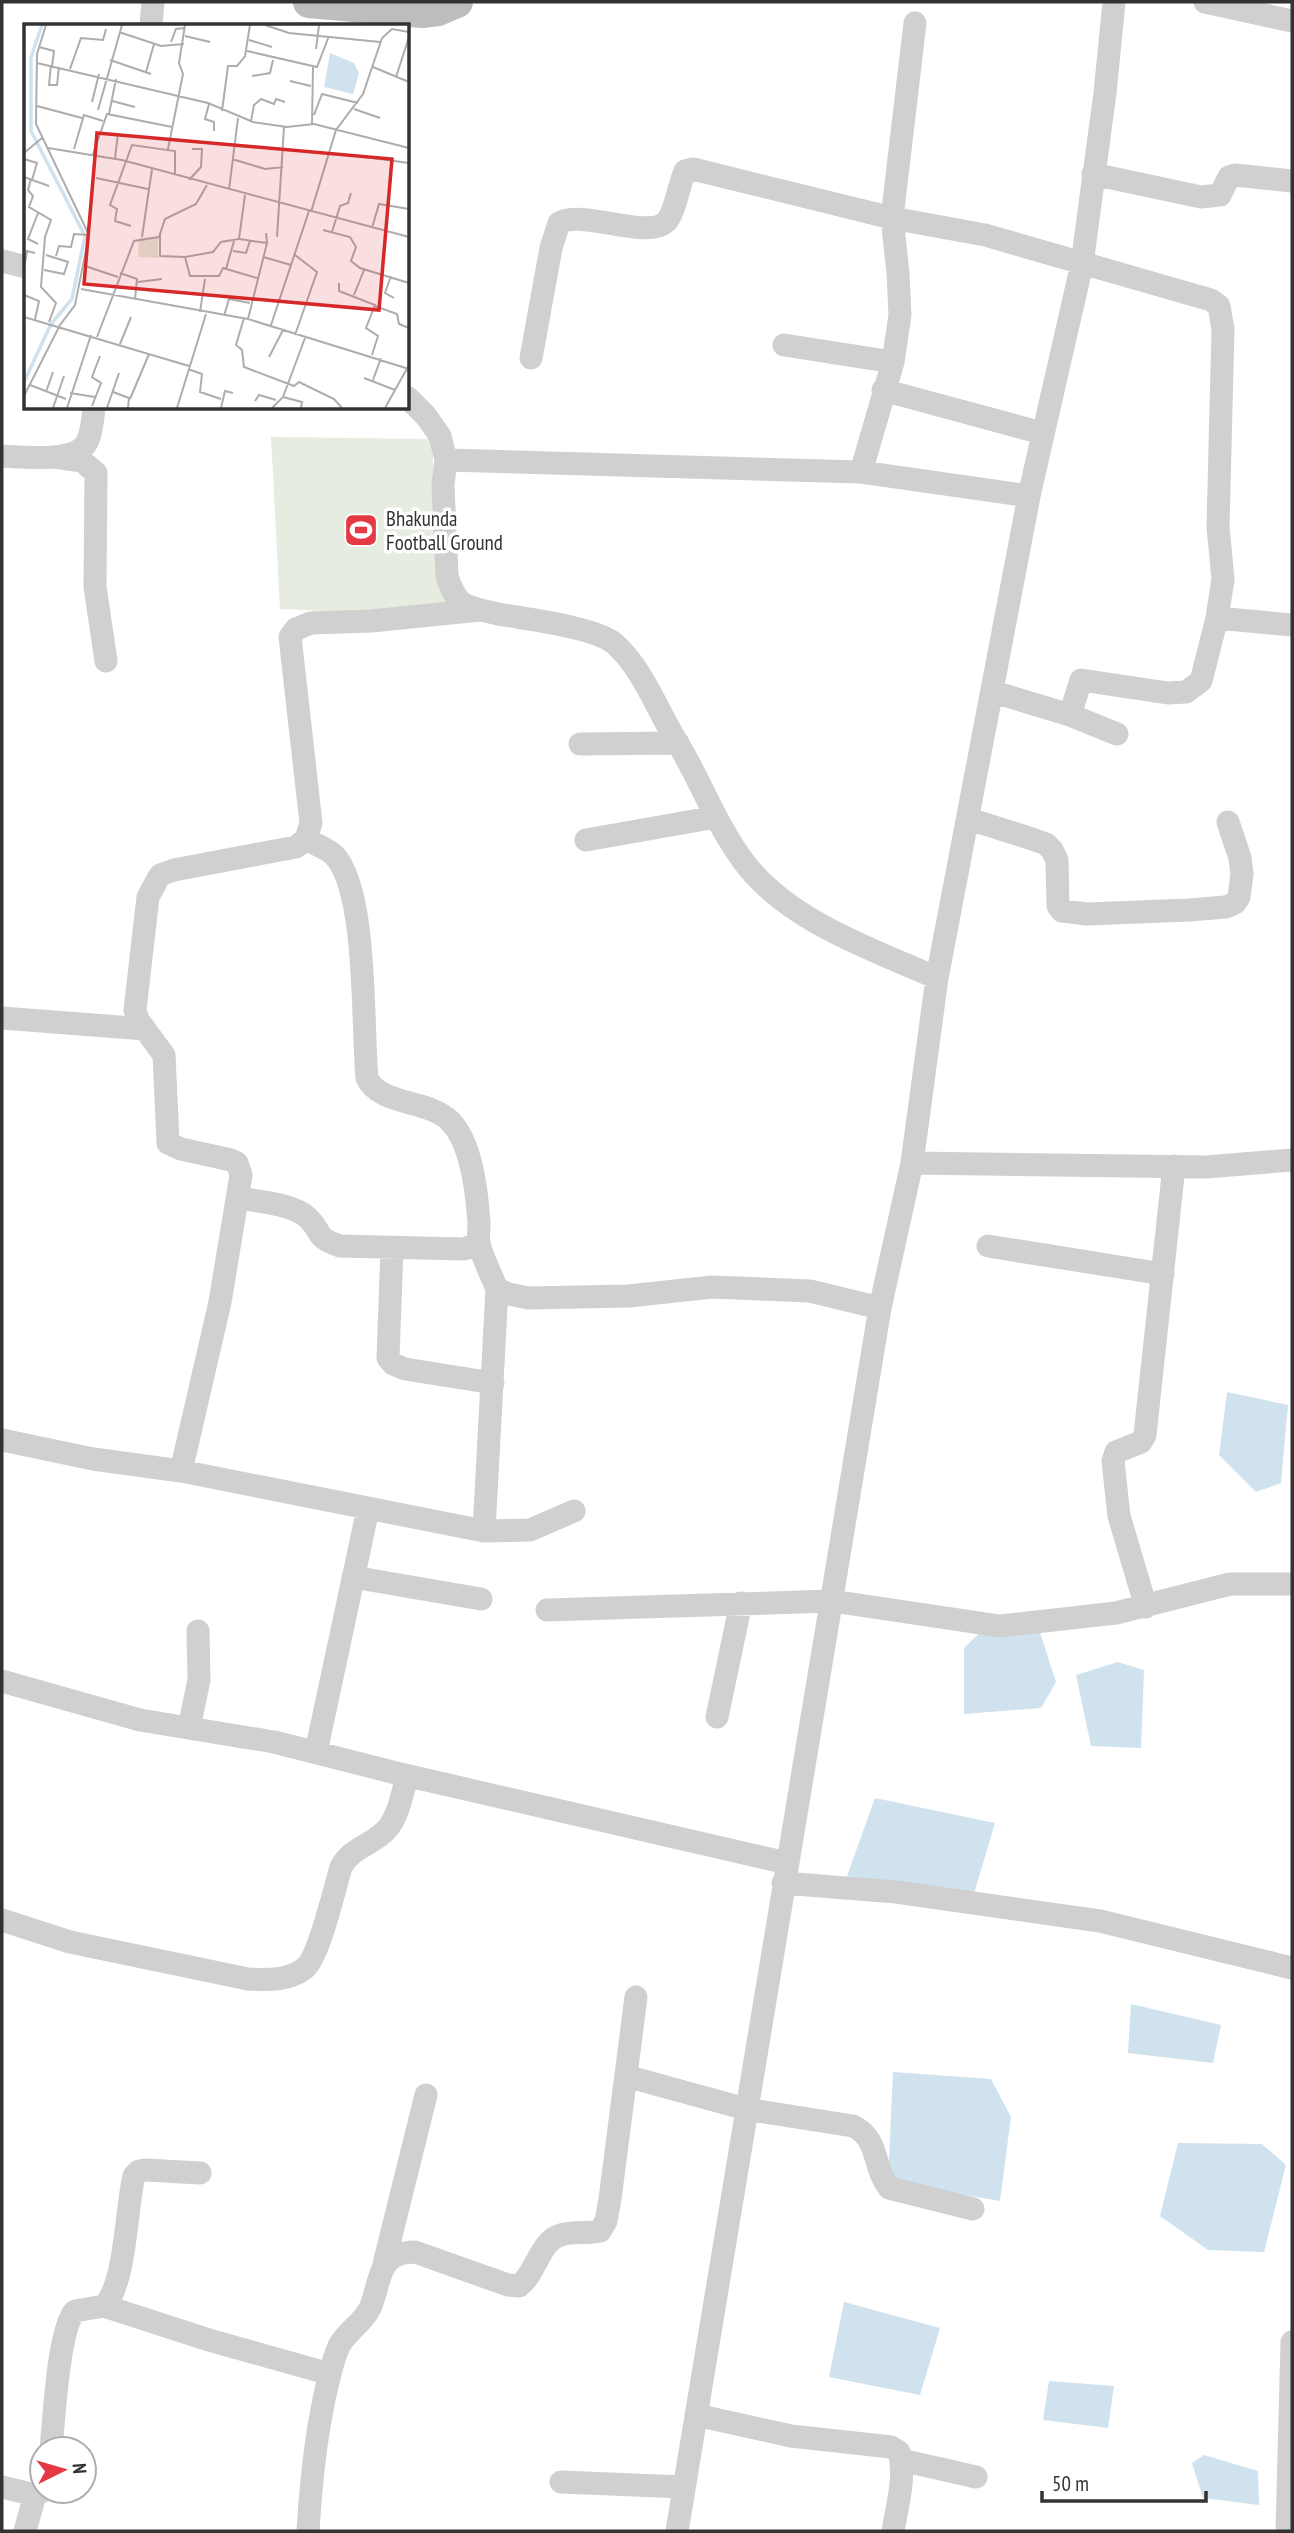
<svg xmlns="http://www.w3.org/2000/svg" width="1294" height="2533" viewBox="0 0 1294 2533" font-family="'PT Sans Narrow',sans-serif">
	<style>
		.green { fill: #e6ecdf }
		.water { fill: #cfe2ee }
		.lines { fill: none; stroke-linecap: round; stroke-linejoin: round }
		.street { stroke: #d0d0d0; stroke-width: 23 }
		.secondary { stroke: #bdbdbd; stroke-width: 32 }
		.labels { text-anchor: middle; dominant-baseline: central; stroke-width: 7; stroke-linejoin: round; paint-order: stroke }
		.poi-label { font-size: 21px; fill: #333; stroke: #fff; text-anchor: start }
		.inset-river { fill: none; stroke: #cfe2ee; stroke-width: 3.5 }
		.inset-road { fill: none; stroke: #adadad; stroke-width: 2 }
		.view { fill: #d62828; fill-opacity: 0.15; stroke: #d62828; stroke-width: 3.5 }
		.inset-edge { fill: none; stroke: #333; stroke-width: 3.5 }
	</style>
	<rect width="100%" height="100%" fill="#fff"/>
	<!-- green -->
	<path class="green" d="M271,437L431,439L447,603L372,613L280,609Z"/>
	<!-- water -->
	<path class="water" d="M1227,1392L1288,1405L1281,1483L1256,1492L1219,1455Z
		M991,1622L1037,1623L1056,1682L1041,1708L964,1714V1648Z
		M1118,1662L1144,1670L1141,1748L1091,1746L1076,1675Z
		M875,1798L995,1823L973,1897L847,1876Z
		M1131,2004L1221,2025L1213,2063L1128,2053Z
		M893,2072L991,2079L1011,2117L1000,2201L888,2182Z
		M1178,2143L1262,2144L1286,2165L1264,2252L1208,2250L1160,2216Z
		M844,2302L940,2328L920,2395L829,2377Z
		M1049,2381L1114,2386L1108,2428L1043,2420Z
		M1204,2455L1258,2471L1259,2505L1203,2498L1192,2463Z"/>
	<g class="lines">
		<!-- street -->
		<path class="street" d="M1205,2L1292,21
			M151,26L153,2
			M1093,174L1201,197L1220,195L1229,177L1235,175L1292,181
			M2,261L26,267
			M784,345L893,362
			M531,358L551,248L559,223C583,209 647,240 666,222C675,213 679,184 685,171L693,169L892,218L985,235L1211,300L1219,306L1223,329L1218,527L1223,579L1217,618L1201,681L1186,692L1168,693L1081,680L1070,715L994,692
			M883,390L1042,433
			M408,398L426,416L440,436L446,460L443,485L447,576C450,585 454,597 462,603C472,609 486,611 498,614C525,619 596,627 615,644C643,669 657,710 677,742C701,781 716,825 744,862C788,921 871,949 937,978
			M2,456C23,457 79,464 88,440C92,431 93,418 94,408
			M55,457L82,461L96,473L95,587L106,661
			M446,460L861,472L1029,496
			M861,472L893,362L900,315L898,273L892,218L915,23
			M1217,618L1292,625
			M1070,715L1117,734
			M580,744L678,743
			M969,819L1032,839L1046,844L1052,850L1057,860L1058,906L1062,911L1087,914L1189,910L1226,907L1235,903L1239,897L1242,874L1240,858L1228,822
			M306,839C314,844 327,848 334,855C368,890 362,1029 367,1078C380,1106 428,1099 450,1121C472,1143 477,1193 479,1223C479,1229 478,1237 479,1244C483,1259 491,1274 497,1289L509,1294L528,1298L629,1296L712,1287L810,1291L880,1308
			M586,840L716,817
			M2,1018L145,1029
			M912,1163L1206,1167L1292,1160
			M238,1198C257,1201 294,1204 308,1218C324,1233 313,1237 340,1246L464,1249L479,1243
			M988,1246L1163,1274
			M392,1248L388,1358L393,1364L405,1369L493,1383
			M2,1440L93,1459L181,1471L484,1531L530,1530L574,1511
			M181,1471L220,1302L241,1175L237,1163L231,1160L181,1149L168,1143L164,1055L138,1020L135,1010L148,897L160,875L174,870L296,847L306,839L311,823L290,637L296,629L311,623L371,621L480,610
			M484,1531L497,1289
			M353,1577L481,1599
			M1146,1607L1119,1516L1113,1461L1116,1452L1141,1442L1145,1435L1174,1166
			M547,1610L832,1601L1000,1626L1116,1613L1230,1584H1292
			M2,1681L140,1720L274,1742L396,1773L787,1863
			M717,1717L741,1603
			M189,1728L199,1680L198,1631
			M316,1752L368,1509
			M783,1883L896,1892L1100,1921L1292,1968
			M2,1920L70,1942L248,1979C268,1980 289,1981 305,1968C319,1957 335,1887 341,1867C351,1847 374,1845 388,1828C399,1814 402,1794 407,1776
			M626,2076L746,2109L853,2126C880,2139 872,2166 889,2188L973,2209
			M384,2264L426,2095
			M104,2306L209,2340L330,2374
			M696,2415L791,2436L891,2447L899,2452C906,2476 897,2507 893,2531
			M51,2449C54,2421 58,2329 75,2311L104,2306C126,2284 126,2208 134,2176L139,2171L145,2170L200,2173
			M901,2460L976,2477
			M561,2482L684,2487
			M2,2487L35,2495L43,2491
			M25,2531L35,2495
			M308,2531C311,2481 316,2430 328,2382C331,2369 334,2357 339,2346C347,2331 363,2323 370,2308C382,2281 376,2252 415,2252L508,2285L519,2286C536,2274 540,2240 561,2235C573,2231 587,2234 600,2231L606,2221L610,2199L636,1997
			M677,2531L880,1308L912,1163L937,978L1029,496L1082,264L1105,93L1114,2
			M1287,2531L1292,2342"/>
		<!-- secondary -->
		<path class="secondary" d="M309,2L422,12L438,10L457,2"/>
	</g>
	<!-- icons -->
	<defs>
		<g id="stadium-square" transform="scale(1.75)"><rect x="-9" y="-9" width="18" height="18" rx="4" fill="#e63946" stroke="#fff"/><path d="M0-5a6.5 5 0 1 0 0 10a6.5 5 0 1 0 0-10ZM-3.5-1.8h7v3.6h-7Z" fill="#fff"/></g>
	</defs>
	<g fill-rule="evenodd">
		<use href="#stadium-square" x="361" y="530"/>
	</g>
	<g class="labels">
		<!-- poi labels -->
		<g class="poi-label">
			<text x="386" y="518">Bhakunda<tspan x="386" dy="24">Football Ground</tspan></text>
		</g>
	</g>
	<!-- overview -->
	<g transform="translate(24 24)">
		<rect width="385" height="385" fill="#fff"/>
		<path d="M134,213V234L114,233L115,214Z" fill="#e6ecdf"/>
		<path d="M306,29L330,39L335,49L329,70L300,63Z" fill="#cfe2ee"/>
		<path class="inset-river" d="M0,358L27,300L48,275L61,212L7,107V33L18,1"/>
		<path class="inset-road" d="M241,1L265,9L356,18M95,8L137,22L160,20M161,12L186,18M225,16L248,23M147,18L152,5L161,4M15,23L30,27L28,42M292,25L295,1M223,27L293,43L305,12M86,36L127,50M13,39L184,79L229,98L263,103L290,100L385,124M27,41L25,61H33L35,43M349,43L385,58M46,45L57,14L79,16L82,5M122,48L130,20M228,52L246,49L249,36M372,53L385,13M266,57L287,62M88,77L111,83M68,78L75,50M185,80L181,95L190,98V107M13,82L58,94M330,85L356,94M74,86L98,1M198,87L204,42H213L221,32L226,1M85,90L92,55M290,91L298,70L334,79M227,97L230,81L237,75L250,80L252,75L261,78M288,100L289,43M24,124L98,136L385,213M50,125L60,91L79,97M144,125L159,50L155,39L161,1M0,129L18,114M69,130L83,90L148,103M341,133L385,139M91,134L94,109M0,135L13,139L8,156M208,135L241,145L259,143M0,153L25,162M72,154L124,165M7,155L4,166L9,172L5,183L27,196L21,213L17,263L32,279L25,298M165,156L177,143L178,125H168M205,166L214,94M287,188L312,106L339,70L358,14L368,5L385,8M14,189L4,215L14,220M107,202L91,197L93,185L86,181L108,121L151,127V151M348,204L355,180L385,185M299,206L326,213L332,223L327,237L336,244L385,259M308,208L316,182L324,179L327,169M136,211V232L161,233L166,252H195L199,244L233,254M118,213L128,145M253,213L260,103M215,215L243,219M209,227L222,229L226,217M32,232L35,222L47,223L50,210L65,211M161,233L189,228L197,218L215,215L221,171M239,233L267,241M61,242L94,253M0,245L3,227L11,229M202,245L210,217M20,246L40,250L44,238L22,231M96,249L113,255L111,276M367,252L361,269L370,274M114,258L138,255M315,259V267L351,281L342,304L354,312L348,331M57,265L224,295L385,345M0,271L15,277L11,295M330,271L340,246M351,282L373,290L375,300L385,304M176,288L181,255M200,292L205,275L226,279M0,293L165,342M220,294L212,321L218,326L220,343L270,362L275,358L310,375L318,384M224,295L243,219L242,209M247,301L285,187M271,311L293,248L271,231M73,313L110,217L135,213L141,195L172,180L183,161M96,320L107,293M245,333L259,306M164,345L178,350L176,368L197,375M340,354L371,366M349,356L357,334M6,361L42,375M22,368L29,348M89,368L105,374L104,384M46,369L71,373M0,372L36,301L51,281L65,211L12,100L13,30L22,1M259,373L278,378L277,384M106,375L125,330M231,377L235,371L252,376M68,382L77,359L68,353L76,332M29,384L40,352M43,384L67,311M83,384L95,349M153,384L182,290M197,384L201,367L209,369M248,384L259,373L281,314M361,384L385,341"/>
		<path class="view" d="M73,109L368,135L355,286L60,260Z"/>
		<rect width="385" height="385" class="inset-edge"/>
	</g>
	<!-- border -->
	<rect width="1294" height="2533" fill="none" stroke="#333333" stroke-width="7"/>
	<!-- north arrow -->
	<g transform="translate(63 2470) rotate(85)"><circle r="33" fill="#ffffff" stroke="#adadad" stroke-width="2"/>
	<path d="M0-5L12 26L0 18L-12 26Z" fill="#e63946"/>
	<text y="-10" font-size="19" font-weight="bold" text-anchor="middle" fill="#333333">N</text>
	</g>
	<!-- scale -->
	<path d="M1042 2491v10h164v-10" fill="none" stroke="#333333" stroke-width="3.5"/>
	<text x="1052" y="2491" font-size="21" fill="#333333" stroke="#ffffff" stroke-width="5" paint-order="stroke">50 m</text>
</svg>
